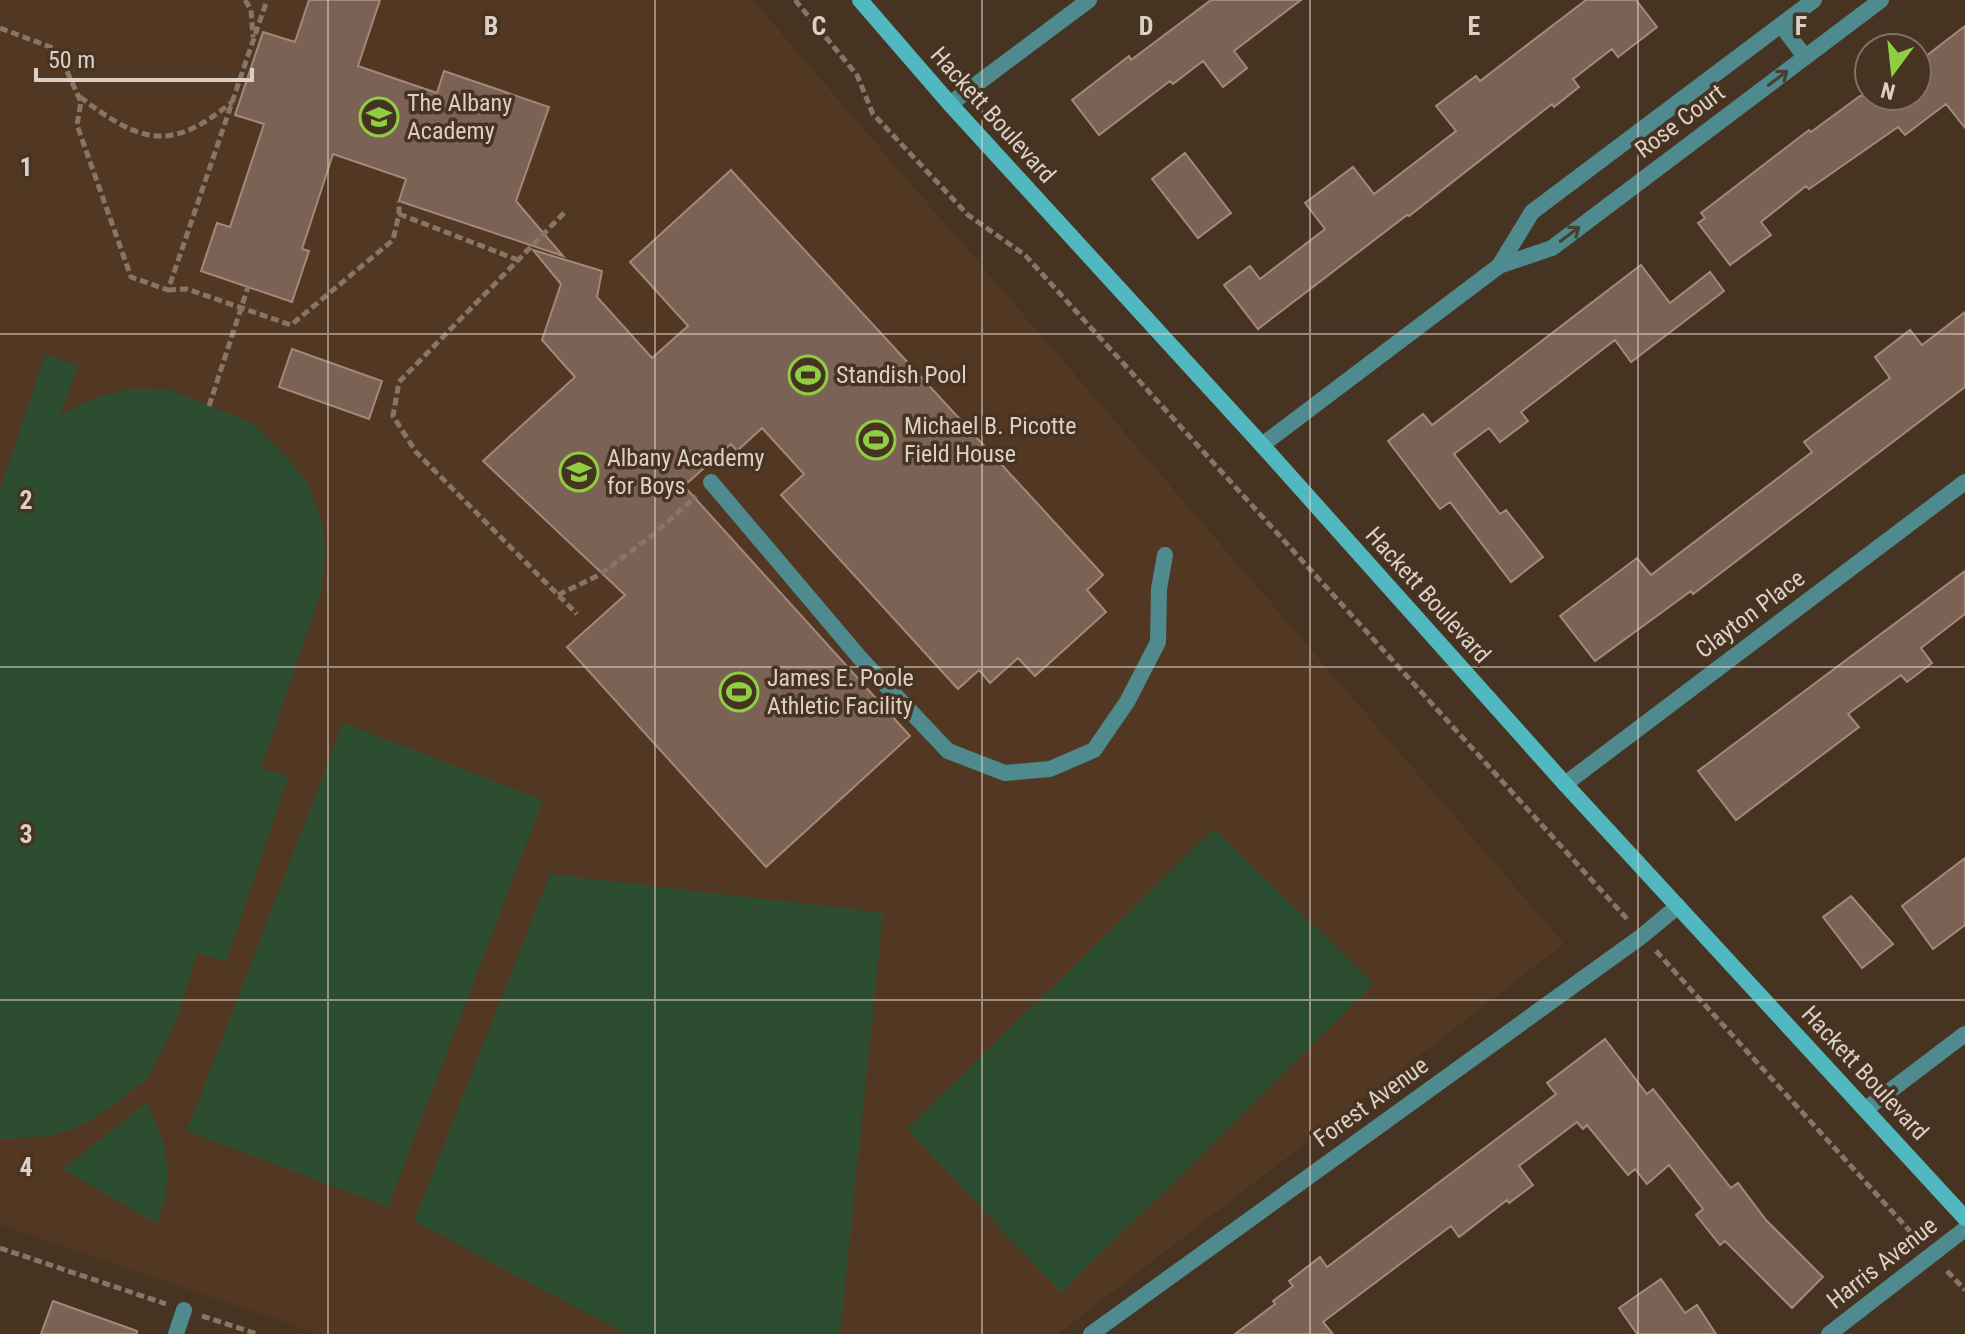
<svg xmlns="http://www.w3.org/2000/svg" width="1965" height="1334" viewBox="0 0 1965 1334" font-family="'Roboto Condensed',sans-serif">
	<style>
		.built { fill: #523822 }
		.green { fill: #2d4d30 }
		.building { fill: #7c6255; stroke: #a4887a; stroke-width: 2 }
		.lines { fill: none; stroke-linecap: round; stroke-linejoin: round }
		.path { stroke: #877668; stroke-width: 5; stroke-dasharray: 8 4; stroke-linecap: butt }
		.lane { stroke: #4e8a8e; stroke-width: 16 }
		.street { stroke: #4e8a8e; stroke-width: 16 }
		.secondary { stroke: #52b8bf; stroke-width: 16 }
		.oneway { stroke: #474031 }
		.grid { fill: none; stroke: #dccfc5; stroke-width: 2; stroke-opacity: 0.55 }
		.labels { text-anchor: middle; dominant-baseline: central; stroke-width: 7; stroke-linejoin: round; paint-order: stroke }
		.poi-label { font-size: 24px; fill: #dccfc5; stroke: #463321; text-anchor: start }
		.street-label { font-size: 24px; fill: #dccfc5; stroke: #463321 }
		.grid-label { font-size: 26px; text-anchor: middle; font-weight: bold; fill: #dccfc5; stroke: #463321; stroke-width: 7; stroke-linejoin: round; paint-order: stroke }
	</style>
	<rect width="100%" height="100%" fill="#463321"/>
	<!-- built -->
	<path class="built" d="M0,0H753L1564,944L1058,1334H319L0,1225Z"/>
	<!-- green -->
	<path class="green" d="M45,355L78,365L60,415L95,398L127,389L170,390L250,422L277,447L307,481L322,522L325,552L322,588L261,768L288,777L226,962L197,953L176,1022L148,1078L111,1107L79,1127L49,1136L2,1139L0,1138V489Z
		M343,723L543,800L388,1207L187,1131Z
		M1214,829L1374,984L1061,1293L907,1129Z
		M550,874L883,913L840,1334H626L414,1221Z
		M146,1103C170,1146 174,1178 157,1224L63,1169Z"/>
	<!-- building -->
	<path class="building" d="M309,0H380L358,66L437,93L444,71L549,107L516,201L563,256L399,201L406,179L333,154L302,249L309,251L292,302L201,271L217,223L230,227L264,124L235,115L263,32L295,42Z
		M1211,0H1301L1234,51L1247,68L1223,87L1203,61L1173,84L1170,81L1099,135L1072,100L1129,56L1131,60Z
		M1586,0H1636L1657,27L1618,57L1612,49L1573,79L1579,87L1554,107L1552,104L1409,216L1407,215L1258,329L1224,285L1250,266L1260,279L1325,229L1305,203L1353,167L1374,194L1456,131L1436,106L1476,76L1480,81Z
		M1965,26V128L1946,104L1905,135L1898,127L1809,189L1806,186L1761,222L1771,235L1730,265L1698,223L1705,218L1701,213L1809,130L1811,132L1860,96H1917V63Z
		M1185,153L1231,213L1198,238L1152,179Z
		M731,170L1103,575L1087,590L1106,612L1035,676L1018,658L990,683L979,670L958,689L781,495L804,474L762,428L737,451L731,444L684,486L910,736L766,867L567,647L625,595L483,461L575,377L542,340L561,284L533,250L602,271L597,297L652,358L688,326L630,262Z
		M1641,265L1670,303L1710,272L1724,291L1631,362L1615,340L1521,412L1528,421L1500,442L1489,428L1454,454L1500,514L1506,510L1543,557L1511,582L1450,502L1440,509L1388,441L1423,414L1432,425Z
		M1965,312V387L1693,594L1691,591L1595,661L1560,616L1637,558L1651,575L1812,452L1804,442L1890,378L1875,357L1910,330L1922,345Z
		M292,349L382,381L369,419L279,387Z
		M1965,571V614L1921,648L1932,663L1907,682L1901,675L1848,714L1859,727L1736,820L1698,771Z
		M1965,858V925L1933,949L1902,906Z
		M1851,896L1893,944L1862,968L1823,917Z
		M1605,1039L1647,1094L1653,1089L1731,1188L1738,1183L1766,1220L1823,1277L1792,1308L1725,1241L1720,1245L1696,1215L1703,1209L1669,1165L1647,1184L1635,1169L1628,1175L1587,1125L1583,1129L1577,1122L1519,1166L1533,1185L1509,1203L1507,1200L1459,1237L1451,1226L1416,1252L1323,1322L1333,1334H1235L1275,1304L1273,1301L1293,1286L1289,1281L1320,1257L1327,1267L1556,1094L1547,1083Z
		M1661,1279L1685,1313L1697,1305L1716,1334H1637L1619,1308Z
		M53,1301L137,1331V1334H41Z"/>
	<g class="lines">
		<!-- path -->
		<path class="path" d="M245,0L251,10L253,37
			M795,0L857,75L873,114L968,215L1025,255L1628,920
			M0,28L53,48L61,58L81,102L77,125L131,277L168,290L267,0
			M80,97C141,143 170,153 232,102
			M564,213L399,382L393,416L416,452L577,614
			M399,214L518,260
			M168,290L187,289L291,325L393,240L399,214V201
			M209,406L248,287
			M558,595L601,574L654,534L696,496
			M1656,951L1918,1240
			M0,1248L166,1304
			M1947,1271L1965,1290
			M202,1316L257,1334"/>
		<!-- lane -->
		<path class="lane" d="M1781,25L1805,57
			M711,482L860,658L948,751L1005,773L1050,769L1094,750L1127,702L1158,642L1159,589L1165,555"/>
		<!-- street -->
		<path class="street" d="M950,104L1089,0
			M1499,266L1532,212L1814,0
			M1262,445L1499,266L1552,248L1881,0
			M1565,784L1965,482
			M1866,1109L1965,1034
			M176,1334L184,1310
			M1091,1334L1642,936L1678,906
			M1829,1334L1965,1229"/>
		<!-- secondary -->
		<path class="secondary" d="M860,0L950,104L1262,445L1565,784L1965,1218"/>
	</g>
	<!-- one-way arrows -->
	<defs><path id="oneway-shaft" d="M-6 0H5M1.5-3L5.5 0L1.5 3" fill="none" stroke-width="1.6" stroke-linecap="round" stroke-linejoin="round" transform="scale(2)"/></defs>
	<g class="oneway">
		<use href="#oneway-shaft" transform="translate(1778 78) rotate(-37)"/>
		<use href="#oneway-shaft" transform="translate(1570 234) rotate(-37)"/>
	</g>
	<!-- grid -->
	<path class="grid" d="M328,0V1334M655,0V1334M982,0V1334M1310,0V1334M1638,0V1334M0,334H1965M0,667H1965M0,1000H1965"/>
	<!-- icons -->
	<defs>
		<g id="school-ring" transform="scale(2)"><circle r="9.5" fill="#463321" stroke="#8fcd42" stroke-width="1.5"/><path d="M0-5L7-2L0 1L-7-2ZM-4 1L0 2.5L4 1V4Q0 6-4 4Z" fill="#8fcd42"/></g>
		<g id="stadium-ring" transform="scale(2)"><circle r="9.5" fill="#463321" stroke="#8fcd42" stroke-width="1.5"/><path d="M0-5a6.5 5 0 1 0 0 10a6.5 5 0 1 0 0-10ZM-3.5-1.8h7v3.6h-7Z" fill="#8fcd42"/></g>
	</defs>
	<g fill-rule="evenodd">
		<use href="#school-ring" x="379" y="117"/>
		<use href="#stadium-ring" x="808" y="375"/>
		<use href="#stadium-ring" x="876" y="440"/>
		<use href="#school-ring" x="579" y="472"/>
		<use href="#stadium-ring" x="739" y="692"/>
	</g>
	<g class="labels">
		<!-- poi labels -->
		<g class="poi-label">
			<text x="407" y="103">The Albany<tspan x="407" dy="28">Academy</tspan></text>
			<text x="836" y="375">Standish Pool</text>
			<text x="904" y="426">Michael B. Picotte<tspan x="904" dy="28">Field House</tspan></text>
			<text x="607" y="458">Albany Academy<tspan x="607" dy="28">for Boys</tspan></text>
			<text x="767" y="678">James E. Poole<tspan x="767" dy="28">Athletic Facility</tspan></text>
		</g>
		<!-- street labels -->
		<g class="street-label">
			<text transform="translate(993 115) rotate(48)">Hackett Boulevard</text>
			<text transform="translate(1680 121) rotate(-37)">Rose Court</text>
			<text transform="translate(1428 595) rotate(48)">Hackett Boulevard</text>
			<text transform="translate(1750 614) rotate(-37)">Clayton Place</text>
			<text transform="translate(1865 1073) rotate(47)">Hackett Boulevard</text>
			<text transform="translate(1371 1102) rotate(-36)">Forest Avenue</text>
			<text transform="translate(1882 1263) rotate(-38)">Harris Avenue</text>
		</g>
	</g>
	<g class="grid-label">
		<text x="491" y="35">B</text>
		<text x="819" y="35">C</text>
		<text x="1146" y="35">D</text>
		<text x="1474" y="35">E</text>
		<text x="1801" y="35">F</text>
		<text x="26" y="176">1</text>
		<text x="26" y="509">2</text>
		<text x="26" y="843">3</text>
		<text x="26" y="1176">4</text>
	</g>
	<!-- north arrow -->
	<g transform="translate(1893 72) rotate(195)"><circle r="38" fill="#463321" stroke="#827163" stroke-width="2"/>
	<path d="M0-6L14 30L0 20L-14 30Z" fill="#8fcd42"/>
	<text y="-12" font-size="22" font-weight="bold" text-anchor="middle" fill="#dccfc5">N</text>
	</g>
	<!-- scale -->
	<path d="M36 68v12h216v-12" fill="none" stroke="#dccfc5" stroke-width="4"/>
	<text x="48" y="68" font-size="24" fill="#dccfc5" stroke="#463321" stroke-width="6" paint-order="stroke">50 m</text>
</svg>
